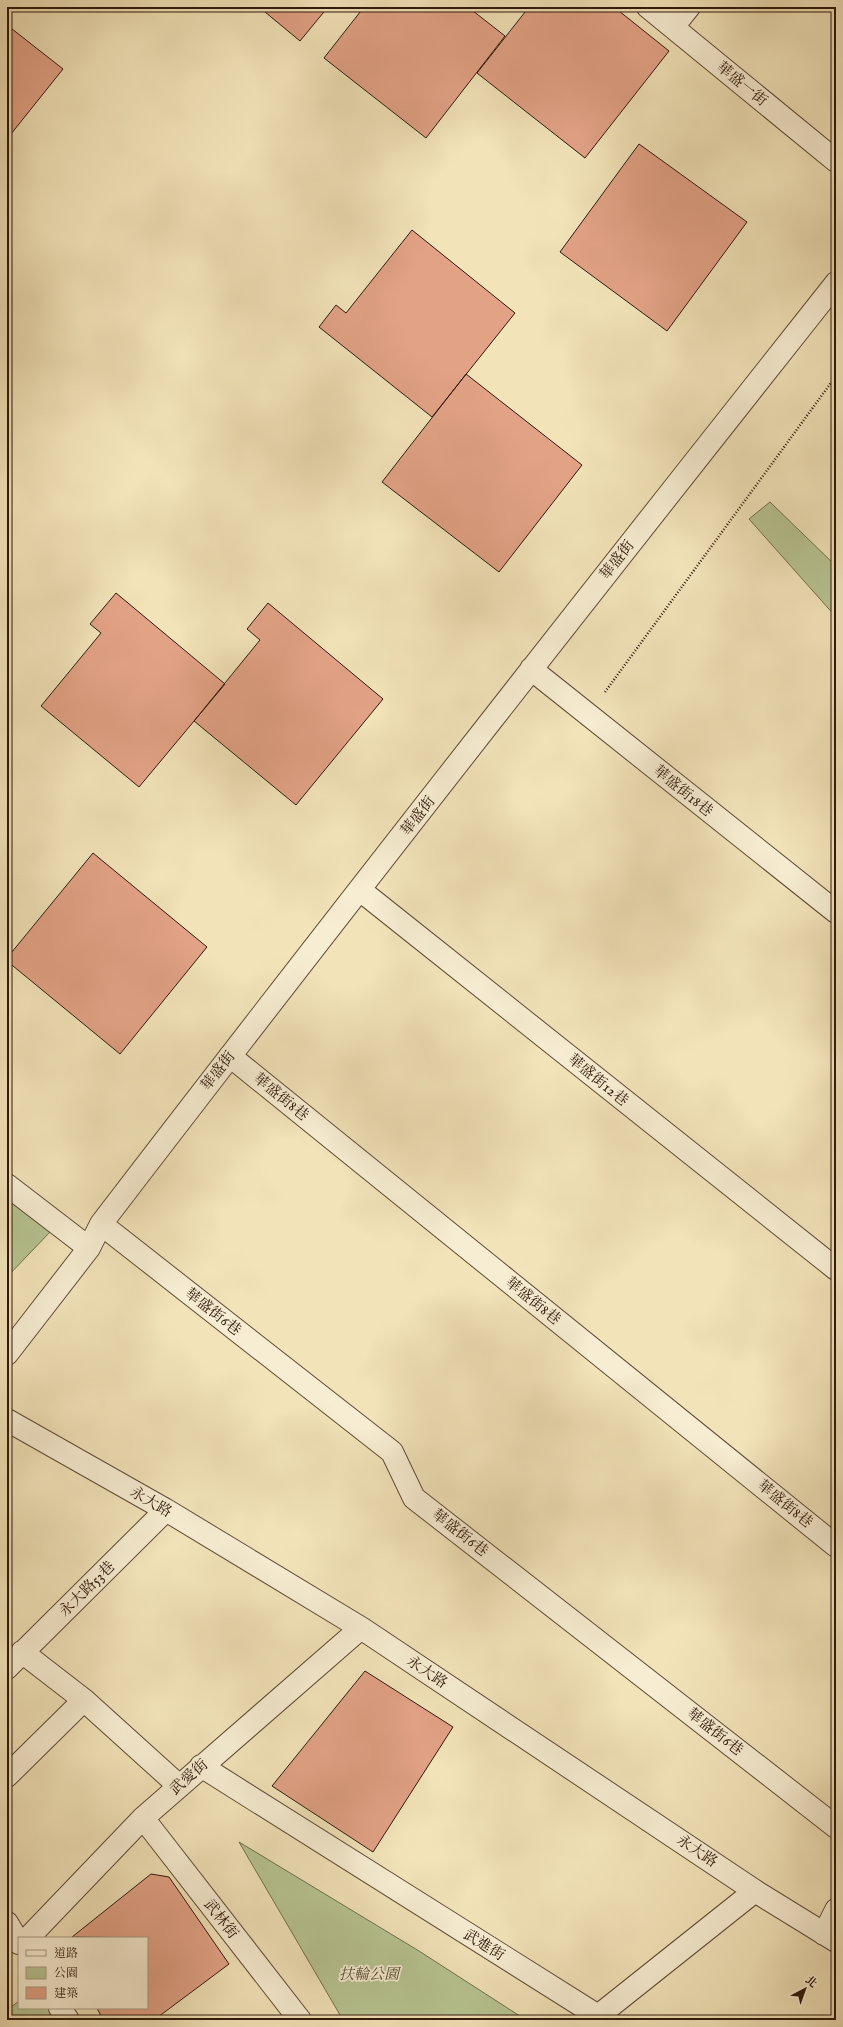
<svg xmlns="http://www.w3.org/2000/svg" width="843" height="2027" viewBox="0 0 843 2027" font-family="'IM FELL English','Noto Serif TC',serif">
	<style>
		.green { fill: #b7c492; stroke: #726e4e }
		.building { fill: #e2a286; stroke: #2e180b }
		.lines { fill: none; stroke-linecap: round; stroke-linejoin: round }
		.minor-casing { stroke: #5f4b36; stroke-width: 24 }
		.path { stroke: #2e180b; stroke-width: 2.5; stroke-dasharray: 1 2; stroke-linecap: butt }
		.minor { stroke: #f7edd2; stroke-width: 22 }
		.labels { text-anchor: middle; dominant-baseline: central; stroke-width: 3.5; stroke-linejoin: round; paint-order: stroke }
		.street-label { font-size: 15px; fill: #2e180b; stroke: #f7edd2 }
		.park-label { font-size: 15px; font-style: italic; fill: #574c34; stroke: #f7edd2 }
	</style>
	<rect width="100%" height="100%" fill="#f2e3b9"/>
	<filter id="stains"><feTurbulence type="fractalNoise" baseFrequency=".005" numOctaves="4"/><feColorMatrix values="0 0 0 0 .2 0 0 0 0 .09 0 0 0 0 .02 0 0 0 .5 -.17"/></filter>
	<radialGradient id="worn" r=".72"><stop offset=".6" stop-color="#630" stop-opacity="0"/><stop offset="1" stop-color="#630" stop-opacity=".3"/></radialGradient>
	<!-- green -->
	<path class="green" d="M770,502L836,566V617L749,519Z
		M7,1199L50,1232L7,1277Z
		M239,1842L419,1951L526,2020H343Z
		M19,2001V2008H65L73,2020H7V2010Z"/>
	<!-- building -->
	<path class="building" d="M259,7H328L300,41Z
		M364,7H468L505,36L426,138L324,58Z
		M529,7H614L669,51L585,158L477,73Z
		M7,25L63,69L7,139Z
		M639,144L747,222L667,331L560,252Z
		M412,230L515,313L432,417L319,327L336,305L346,313Z
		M466,374L582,465L499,572L382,482Z
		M116,593L225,684L139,787L41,706L101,633L90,624Z
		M268,603L383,699L296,805L194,721L260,640L247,629Z
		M93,853L207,947L120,1054L7,961V958Z
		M365,1671L453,1727L373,1852L272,1786Z
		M151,1874L169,1877L229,1964L154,2020H103L97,2008H147V1938L72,1937Z"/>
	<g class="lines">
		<!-- minor casing -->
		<g class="minor-casing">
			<path id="minor" d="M648,7L836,161
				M673,27L689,7
				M531,669L836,912
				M360,890L836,1269
				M230,1056L836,1546
				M7,1185L89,1248
				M101,1224L392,1452L414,1498L836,1827
				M7,1354L89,1248L101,1224C343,908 589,595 836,283
				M7,1420L166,1510L361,1628L755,1891L836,1941
				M22,1652L84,1700L178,1785
				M7,1668L166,1510
				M201,1766L598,2016L755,1891
				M7,1776L84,1700
				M143,1818L300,2020
				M7,1923L19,1943
				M824,1934L836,1910
				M28,1938L143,1818L361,1628
				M60,2008L68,2020"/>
		</g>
		<!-- path -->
		<path class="path" d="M605,692L836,376"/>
		<!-- minor -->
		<use href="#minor" class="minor"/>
	</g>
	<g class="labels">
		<!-- street labels -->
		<g class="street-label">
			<text transform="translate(742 84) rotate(39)">華盛一街</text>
			<text transform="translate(617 560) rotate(-52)">華盛街</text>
			<text transform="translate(683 791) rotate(39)">華盛街18巷</text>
			<text transform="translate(418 816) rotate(-52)">華盛街</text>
			<text transform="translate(218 1071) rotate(-52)">華盛街</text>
			<text transform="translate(598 1080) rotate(39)">華盛街12巷</text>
			<text transform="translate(281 1097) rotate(39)">華盛街8巷</text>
			<text transform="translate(533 1301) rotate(39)">華盛街8巷</text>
			<text transform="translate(213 1312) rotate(38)">華盛街6巷</text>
			<text transform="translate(151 1502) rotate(30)">永大路</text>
			<text transform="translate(785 1504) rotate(39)">華盛街8巷</text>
			<text transform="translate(460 1533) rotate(38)">華盛街6巷</text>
			<text transform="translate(87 1589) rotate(-45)">永大路53巷</text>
			<text transform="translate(427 1672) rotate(34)">永大路</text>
			<text transform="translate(715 1732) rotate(38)">華盛街6巷</text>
			<text transform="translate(189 1777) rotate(-41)">武愛街</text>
			<text transform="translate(697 1851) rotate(34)">永大路</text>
			<text transform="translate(221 1919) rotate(52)">武林街</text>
			<text transform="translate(484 1945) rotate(32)">武進街</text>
		</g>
		<!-- park labels -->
		<g class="park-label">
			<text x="369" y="1974">扶輪公園</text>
		</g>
	</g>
	<!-- margin -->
	<rect width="843" height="2027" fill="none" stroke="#f2e3b9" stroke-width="24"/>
	<rect x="8" y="8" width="827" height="2011" fill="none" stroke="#2e180b" stroke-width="2"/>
	<rect x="12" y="12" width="819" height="2003" fill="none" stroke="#2e180b"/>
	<!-- legend -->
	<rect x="18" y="1937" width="130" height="72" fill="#f7edd2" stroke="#a79882"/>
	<rect x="26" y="1950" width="20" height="6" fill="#f7edd2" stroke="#a79882"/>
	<text x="54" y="1957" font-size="12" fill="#2e180b">道路</text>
	<rect x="26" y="1967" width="20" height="12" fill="#b7c492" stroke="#a79882"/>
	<text x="54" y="1977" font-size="12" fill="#2e180b">公園</text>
	<rect x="26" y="1987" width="20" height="12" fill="#e2a286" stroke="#a79882"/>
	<text x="54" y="1997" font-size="12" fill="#2e180b">建築</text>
	<!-- north arrow -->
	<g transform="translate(805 1989) rotate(41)" stroke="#f7edd2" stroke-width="3" paint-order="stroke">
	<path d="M0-3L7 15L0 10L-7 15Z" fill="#2e180b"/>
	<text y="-6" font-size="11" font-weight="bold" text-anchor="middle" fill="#2e180b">北</text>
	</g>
	<rect width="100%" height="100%" filter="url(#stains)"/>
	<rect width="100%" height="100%" fill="url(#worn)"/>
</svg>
